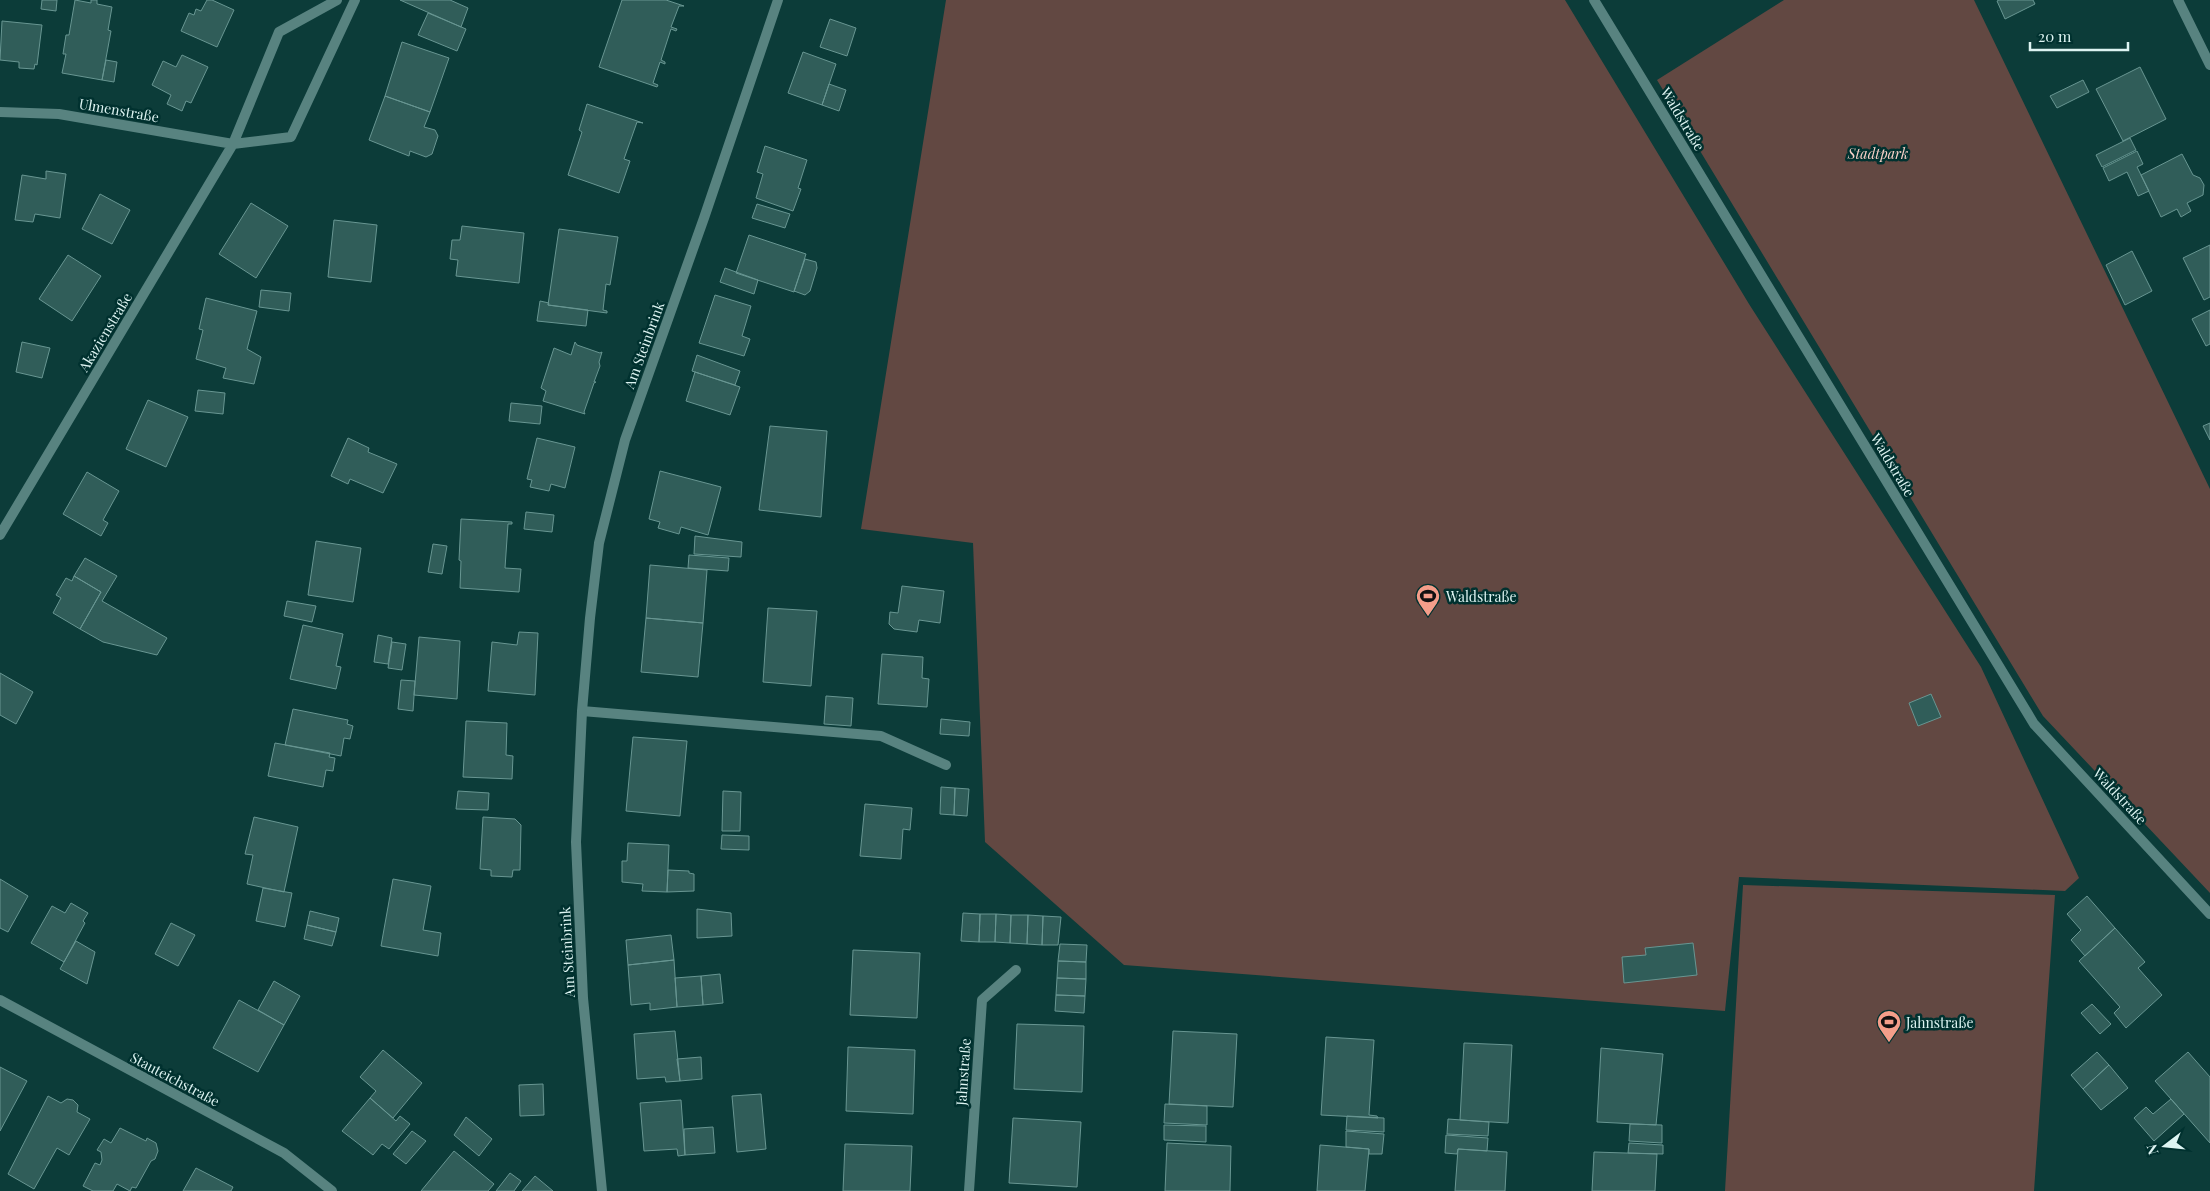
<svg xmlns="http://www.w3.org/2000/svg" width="2210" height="1191" viewBox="0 0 2210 1191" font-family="'Playfair Display',serif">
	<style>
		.green { fill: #624842 }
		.building { fill: #305d59; stroke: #689692 }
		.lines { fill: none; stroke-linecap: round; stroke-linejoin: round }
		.minor { stroke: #588380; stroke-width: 10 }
		.labels { text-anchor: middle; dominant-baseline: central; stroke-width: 5; stroke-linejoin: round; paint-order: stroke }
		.street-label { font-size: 14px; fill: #ddf4f2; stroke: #00312f }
		.park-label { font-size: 14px; font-style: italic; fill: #fad2c9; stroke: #00312f }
		.poi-label { font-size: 14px; fill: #ddf4f2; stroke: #00312f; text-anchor: start }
	</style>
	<rect width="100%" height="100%" fill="#0c3c39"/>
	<!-- green -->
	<path class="green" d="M946,0H1565L1749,304L1981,667L2079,878L2065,891L1739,877L1725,1011L1124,965L985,842L973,543L861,529Z
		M1784,0H1974L2210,489V893L2043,716L1657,80Z
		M1743,885L2055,895L2034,1191H1725Z"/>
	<!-- building -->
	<path class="building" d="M42,0H57L56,11L41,9Z
		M75,0L91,3V0H97V4L112,7L108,30L111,31L102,80L62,73L66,54H63L66,35H69Z
		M207,0H212L234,10L217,47L181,31L189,13L194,15L196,9L201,11Z
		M400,0H450L468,8L461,27Z
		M622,0H666L684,6H679L671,27L677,29L676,31L671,29L661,60L665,62V64L660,62L653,83L658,85L657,87L599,67Z
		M1999,0H2033L2035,4L2005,19L1997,1Z
		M428,13L466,29L457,51L418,35Z
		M830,19L856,28L847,56L820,47Z
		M2,21L42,25L37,65L35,64L34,69L19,68V62L0,60Z
		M402,42L449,58L430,112L385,96Z
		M803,52L836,64L822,105L788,93Z
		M182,55L208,67L191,103L186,101L182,111L167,104L171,95L152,85L163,61L176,67Z
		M106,60L117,62L114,82L102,80Z
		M2140,67L2166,119L2123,141L2096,89Z
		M2083,80L2089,92L2057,108L2050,96Z
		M829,84L846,90L839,111L822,105Z
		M385,96L430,112L424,127L435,130L438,136L432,154L426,157L410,151L409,156L369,140Z
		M587,104L643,123L637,122L624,159L630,161L619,193L568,175L582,132L579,130Z
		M2130,138L2136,150L2102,167L2096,155Z
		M765,146L807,160L798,188L801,189L793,211L756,198L763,174L757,172Z
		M2137,151L2143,164L2137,167L2149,191L2138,196L2127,172L2109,181L2103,168Z
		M2182,154L2193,175L2200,178L2204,185L2203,195L2187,203L2191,211L2181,217L2177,209L2161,217L2141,175Z
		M46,171L66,174L60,218L35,214L33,222L15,220L22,175L46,179Z
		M100,194L130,210L112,244L82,229Z
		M251,203L288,226L256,278L219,254Z
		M757,204L790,214L785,228L752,218Z
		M334,220L377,225L371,282L328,277Z
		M462,226L524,233L519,283L456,276L458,260L450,259L452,240H460Z
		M559,229L618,237L610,285L606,284L603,310L607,311V313L548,305Z
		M749,235L806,254L794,292L736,273Z
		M2210,245V297L2204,300L2183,258Z
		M2132,251L2152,291L2125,305L2106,265Z
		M68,255L101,276L72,321L39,299Z
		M805,259L816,262L817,268L810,291L805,295L794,291Z
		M725,268L758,280L754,294L720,282Z
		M261,290L291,293L289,311L259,307Z
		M715,295L751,306L742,336L750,339L744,356L699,343Z
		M206,298L257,311L247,349L261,357L254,384L223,378L226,368L196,359L203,330L199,329Z
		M540,301L549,303L548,305L588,310L586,326L537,321Z
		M2210,310V344L2206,346L2192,319Z
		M22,342L50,348L42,378L16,372Z
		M575,342L577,345L600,353L602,352L599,362L600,366L594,382H596L594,383L584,412L585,414L543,401L546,391L541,388L554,348L571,355Z
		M697,355L740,371L735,385L692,371Z
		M695,372L740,387L730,415L686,401Z
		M198,390L225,393L223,414L195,411Z
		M148,400L188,417L166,467L126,449Z
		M511,403L542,406L540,424L509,421Z
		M2210,423V440L2203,426Z
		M770,426L827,431L821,517L759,510Z
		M348,438L369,448L368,452L397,464L383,493L350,479L348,484L331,476Z
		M537,438L575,447L565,488L551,484L549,491L530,487L532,480L527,479Z
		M660,471L721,487L708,535L681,527L679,534L658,528L660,522L649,519Z
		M87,472L119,491L103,520L108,523L101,536L63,514Z
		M526,512L554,515L552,532L524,529Z
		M461,519L512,522V524H508L505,568L521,569L519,592L460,588L461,561L459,560Z
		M695,536L742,542L741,557L694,554Z
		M316,541L361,548L353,602L308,595Z
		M433,544L447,546L442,574L428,572Z
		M689,555L729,558L728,571L688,568Z
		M85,558L117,576L102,601L167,638L157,655L103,642L80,629L101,592L74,576Z
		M650,565L707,570L703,623L646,618Z
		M74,576L101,592L80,629L53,613L61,598L56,595L66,578L72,581Z
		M902,586L944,591L940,623L919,620L917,632L894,629L889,624L890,612L898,613Z
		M287,601L316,606L312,622L284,616Z
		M768,608L817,611L811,686L763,682Z
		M646,618L703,623L698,677L641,672Z
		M303,625L343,634L336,666L341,667L336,689L290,679Z
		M519,632L538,633L535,695L488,691L492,642L517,645Z
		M378,635L392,638L388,664L374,662Z
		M419,637L460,641L457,699L414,695Z
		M392,642L406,644L402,670L388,668Z
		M882,654L923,657L922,678L929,679L927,707L878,704Z
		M0,673L33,692L16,724L0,715Z
		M401,680L415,681L413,711L398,709Z
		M1931,694L1941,717L1918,726L1909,703Z
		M826,696L853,698L851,726L824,724Z
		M293,709L348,720L347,724L353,726L350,739L344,738L341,756L285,745Z
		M941,719L970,722L969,736L940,734Z
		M466,721L507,723L506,755L513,756L512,779L463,777Z
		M633,737L687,741L680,816L626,811Z
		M275,743L330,753L329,757L335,758L333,771L326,770L323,787L268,776Z
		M941,787L955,788L954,815L940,814Z
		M955,788L969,789L967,816L954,815Z
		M458,791L489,793L488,810L456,809Z
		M723,791L741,792L740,831H722Z
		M865,804L912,808L910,830L903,829L901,859L860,856Z
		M254,817L298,827L284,892L247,884L253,855L245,854Z
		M483,817L515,819L521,825L520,870H513L512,877L491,876V870L480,869Z
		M722,835L749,836V850L721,849Z
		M628,843L669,845L667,892L642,891L643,884L622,882V861H627Z
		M668,870L689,871V873L694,874V891L667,892Z
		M0,879L28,896L8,932L0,928Z
		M393,879L431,886L423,930L441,933L438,956L381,946Z
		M263,888L292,893L285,927L256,921Z
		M2087,896L2115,928L2085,956L2071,940L2081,930L2067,914Z
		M71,903L88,913L83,921L85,923L64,962L31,943L52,906L65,913Z
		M697,909L731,913L732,936L697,938Z
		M310,911L339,918L336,932L307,925Z
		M963,913L980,914L979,942L961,941Z
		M980,914H996L995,942H979Z
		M996,914L1011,915L1010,943L995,942Z
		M1011,915H1028L1027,944L1010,943Z
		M1028,915L1043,916L1042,945L1027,944Z
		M1043,916L1061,917L1058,945H1042Z
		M171,923L195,935L178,966L155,954Z
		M307,925L336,932L332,946L304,939Z
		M2115,928L2145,962L2138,968L2162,995L2126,1028L2114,1013L2120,1007L2079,961Z
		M671,935L674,960L628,965L626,940Z
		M76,941L95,952L87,984L60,969Z
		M1693,943L1697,975L1624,983L1622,957L1646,955L1645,948Z
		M1060,944L1087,945L1086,962L1058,961Z
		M853,950L920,953L917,1018L850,1015Z
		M674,960L677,1007L650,1010V1003L631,1005L628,965Z
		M1058,961L1086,962V979L1057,978Z
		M720,974L723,1003L703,1005L701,976Z
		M701,976L703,1005L677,1007L675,978Z
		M1057,978L1086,979L1085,996L1056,995Z
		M274,981L300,996L284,1025L258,1010Z
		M1056,995L1085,996L1084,1013L1055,1011Z
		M239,1000L284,1025L258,1072L213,1048Z
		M2092,1004L2111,1024L2100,1034L2081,1013Z
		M1017,1024L1084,1026L1082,1092L1014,1089Z
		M675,1031L680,1081L666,1082L665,1077L637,1079L634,1034Z
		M1173,1031L1237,1034L1233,1107L1169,1104Z
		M1326,1037L1374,1040L1369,1115L1377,1116L1378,1118L1321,1115Z
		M1464,1043L1512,1045L1508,1123L1460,1120Z
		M848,1047L915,1050L913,1114L846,1111Z
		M1601,1048L1663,1054L1656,1125L1597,1122Z
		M383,1050L422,1083L393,1118L370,1098L376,1091L360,1077Z
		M2097,1052L2109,1065L2083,1089L2071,1075Z
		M2188,1052L2210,1077V1143L2155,1081Z
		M701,1057L702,1079L680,1081L677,1059Z
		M2109,1065L2128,1088L2101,1110L2083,1089Z
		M0,1067L27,1081L0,1131Z
		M543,1084L544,1115L520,1116L519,1085Z
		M761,1094L766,1149L737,1152L732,1096Z
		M48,1096L61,1103L67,1099L73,1100L78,1105L77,1112L90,1119L69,1155L57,1148L34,1189L8,1174Z
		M370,1098L396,1121L400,1116L410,1124L389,1149L382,1144L373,1155L342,1131Z
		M2171,1099L2184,1114L2154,1141L2134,1118L2146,1107L2153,1114Z
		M681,1100L685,1155L678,1156L677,1149L644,1151L640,1103Z
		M1165,1104L1207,1106V1125L1164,1123Z
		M1347,1116L1384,1118V1132L1346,1130Z
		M466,1117L492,1139L479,1156L454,1135Z
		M1013,1118L1081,1122L1077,1187L1009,1183Z
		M1448,1119L1489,1122L1488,1136L1447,1134Z
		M1630,1124L1662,1125V1143L1629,1141Z
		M1164,1125L1206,1126V1142L1164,1140Z
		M713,1127L715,1153L685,1155L684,1129Z
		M120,1128L146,1141L147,1138L156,1143L158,1151L155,1159L151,1161L136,1188L132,1187L130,1191L117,1184L113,1191H93L83,1186L95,1163L100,1165L102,1160L101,1152L97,1150L104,1139L111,1143Z
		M412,1131L426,1141L406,1164L393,1154Z
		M1346,1131L1384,1134L1382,1154H1369V1149L1346,1147Z
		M1446,1135L1488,1138L1487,1151L1458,1149L1457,1154L1445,1153Z
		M1167,1143L1231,1146L1230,1191H1165Z
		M1629,1143L1663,1145V1154L1628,1153Z
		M845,1144L912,1146L910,1191H843Z
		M1320,1145L1369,1149L1365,1191H1317Z
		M1458,1149L1507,1152L1505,1191H1455Z
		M454,1151L494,1184L488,1191H421Z
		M1594,1152L1657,1154L1655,1191H1592Z
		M196,1168L233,1187L231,1191H183Z
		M510,1173L521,1181L514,1191H496Z
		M535,1176L553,1191H522Z"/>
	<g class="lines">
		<!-- minor -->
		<path class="minor" d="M1594,0L2034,724L2210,914
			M2178,0L2210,65
			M0,112L59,114L233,144L291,137L355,0
			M0,535L233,144L279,32L337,0
			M582,711L881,736L946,765
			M0,1000L284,1153L332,1191
			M602,1191L583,998L576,842L582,711L590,618L599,543L625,440L704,218L778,0
			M969,1191L982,1000L1016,970"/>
	</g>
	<!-- icons -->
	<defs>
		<g id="stadium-pin" transform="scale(1.25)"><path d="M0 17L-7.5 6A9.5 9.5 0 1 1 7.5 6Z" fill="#f49e8a" stroke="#00312f"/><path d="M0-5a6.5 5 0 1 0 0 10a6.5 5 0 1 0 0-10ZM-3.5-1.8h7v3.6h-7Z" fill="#111"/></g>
	</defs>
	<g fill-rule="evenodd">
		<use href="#stadium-pin" x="1428" y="596"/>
		<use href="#stadium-pin" x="1889" y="1022"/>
	</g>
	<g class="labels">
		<!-- street labels -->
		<g class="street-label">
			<text transform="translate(119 110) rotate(10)">Ulmenstraße</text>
			<text transform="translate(1683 119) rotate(59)">Waldstraße</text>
			<text transform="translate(105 332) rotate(-59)">Akazienstraße</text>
			<text transform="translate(644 345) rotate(-70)">Am Steinbrink</text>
			<text transform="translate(1893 465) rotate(59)">Waldstraße</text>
			<text transform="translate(2120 796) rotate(47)">Waldstraße</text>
			<text transform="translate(567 952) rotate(-93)">Am Steinbrink</text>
			<text transform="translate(963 1072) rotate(-86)">Jahnstraße</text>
			<text transform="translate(175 1079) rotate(28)">Stauteichstraße</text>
		</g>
		<!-- park labels -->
		<g class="park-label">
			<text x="1878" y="153">Stadtpark</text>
		</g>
		<!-- poi labels -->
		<g class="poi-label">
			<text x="1446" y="596">Waldstraße</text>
			<text x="1906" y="1022">Jahnstraße</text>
		</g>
	</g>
	<!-- north arrow -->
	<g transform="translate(2165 1146) rotate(254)" stroke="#00312f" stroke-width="4" paint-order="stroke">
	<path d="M0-4L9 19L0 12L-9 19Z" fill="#ddf4f2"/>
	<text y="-8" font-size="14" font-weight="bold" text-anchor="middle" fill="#ddf4f2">N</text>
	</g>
	<!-- scale -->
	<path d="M2030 42v8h98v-8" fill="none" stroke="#ddf4f2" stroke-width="2.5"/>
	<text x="2038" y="42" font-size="15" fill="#ddf4f2" stroke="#00312f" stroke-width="4" paint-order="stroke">20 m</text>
</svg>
